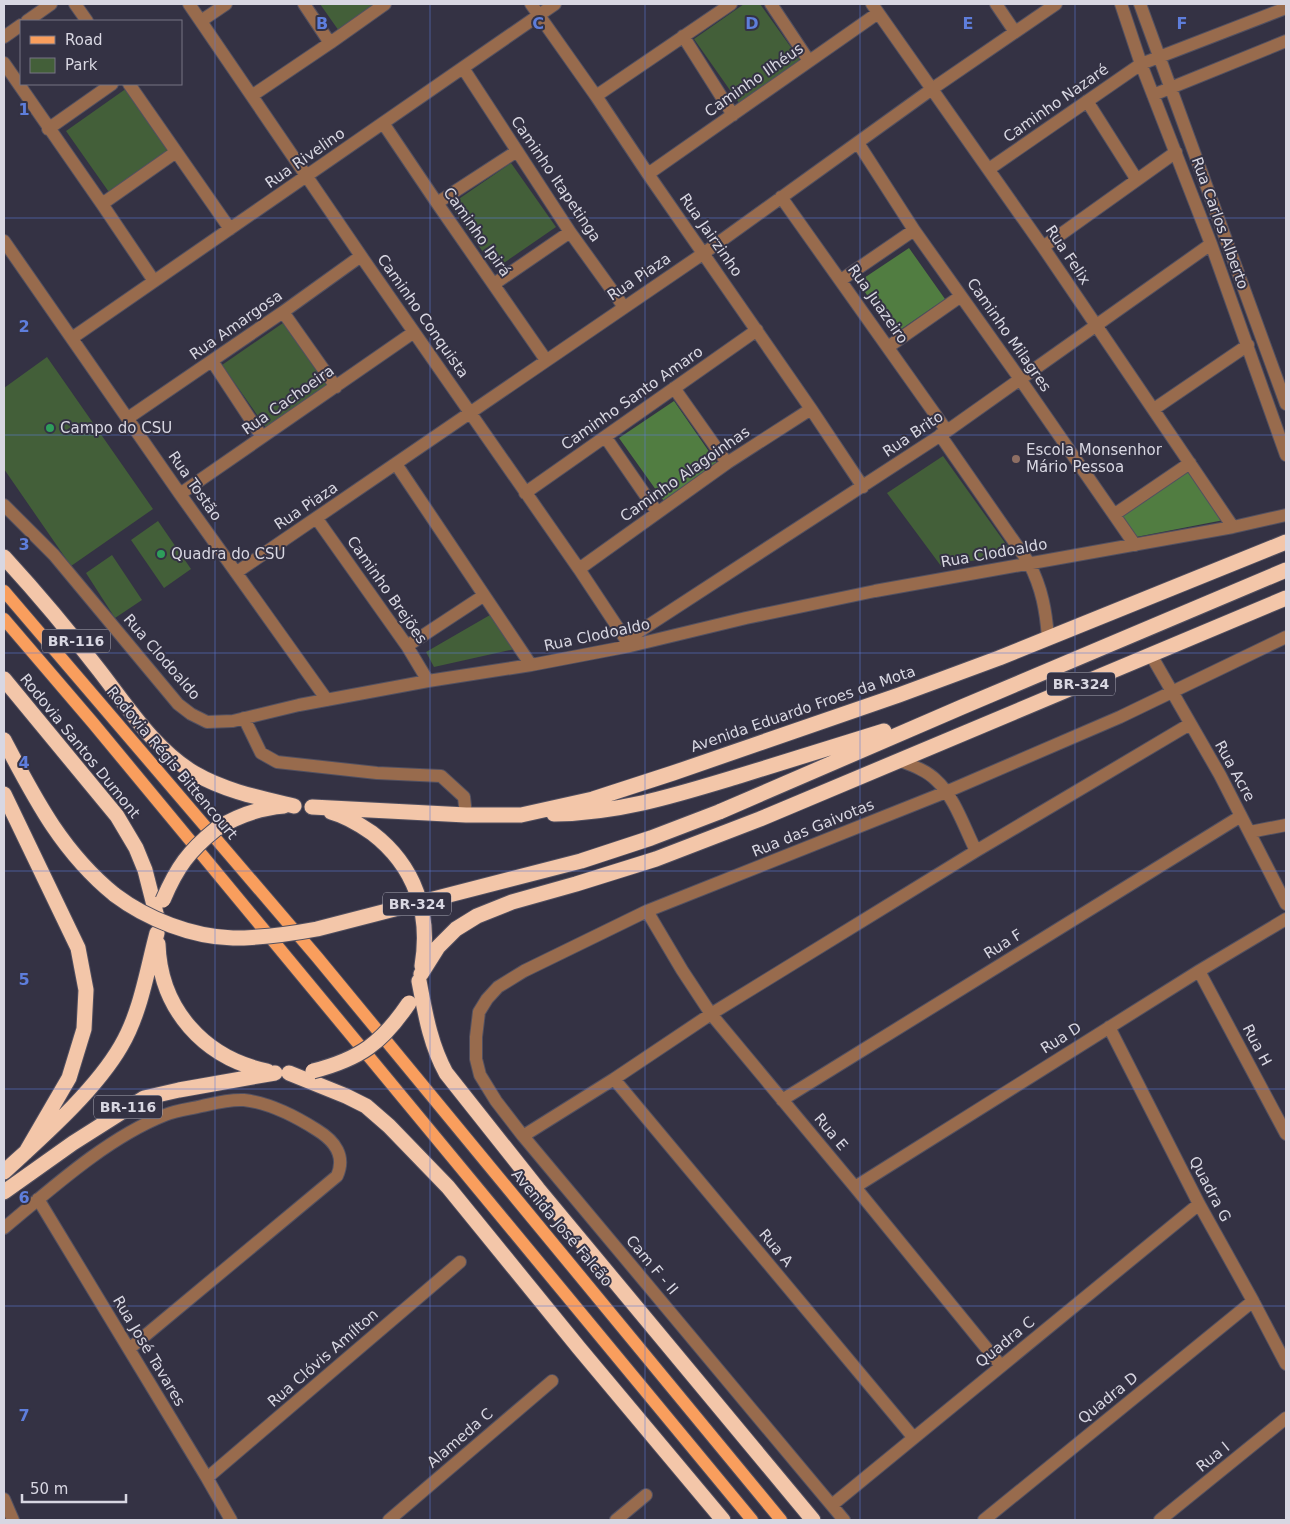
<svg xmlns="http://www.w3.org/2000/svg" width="1290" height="1524" viewBox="0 0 1290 1524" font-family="'DejaVu Sans',sans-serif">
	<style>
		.green { fill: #435f39 }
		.forest { fill: #517d41 }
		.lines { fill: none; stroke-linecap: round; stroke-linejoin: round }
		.minor-casing { stroke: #525060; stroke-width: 14 }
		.major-casing { stroke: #525060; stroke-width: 14 }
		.highway-casing { stroke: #525060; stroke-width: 17 }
		.minor { stroke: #986b4d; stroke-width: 12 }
		.major { stroke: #f99e5d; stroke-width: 12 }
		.highway { stroke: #f3c6a9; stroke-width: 15 }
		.highway-bridge-casing { stroke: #525060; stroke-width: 17; stroke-linecap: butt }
		.highway-bridge { stroke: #f3c6a9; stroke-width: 15 }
		.grid { fill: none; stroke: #5e7edc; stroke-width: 1; stroke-opacity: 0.55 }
		.leisure-dot { fill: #2e9e5b; stroke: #343244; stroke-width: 2 }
		.education-dot { fill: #8d6e63; stroke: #343244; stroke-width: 2 }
		.labels { text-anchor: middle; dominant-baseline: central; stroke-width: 4; stroke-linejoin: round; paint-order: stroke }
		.shield { fill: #343244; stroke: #a7a6b3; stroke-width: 1 }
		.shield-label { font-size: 14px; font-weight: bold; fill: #d8d7e2 }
		.street-label { font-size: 15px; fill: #d8d7e2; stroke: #343244 }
		.poi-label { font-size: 15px; fill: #d8d7e2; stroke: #343244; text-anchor: start }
		.grid-label { font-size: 16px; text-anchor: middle; font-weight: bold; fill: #5e7edc; stroke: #343244; stroke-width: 4; stroke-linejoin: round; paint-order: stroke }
	</style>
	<rect width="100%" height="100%" fill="#343244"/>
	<!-- green -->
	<path class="green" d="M320,4H378L339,31Z
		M744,4H760L800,60L739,103L694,39Z
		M127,88L171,152L111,195L66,131Z
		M511,163L556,227L495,269L450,205Z
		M283,323L328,387L267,429L222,365Z
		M47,357L153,509L71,566L4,469V388Z
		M943,456L1013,554L941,566L887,493Z
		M158,521L191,569L164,588L131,540Z
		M112,555L142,600L115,618L86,573Z
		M490,615L515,649L434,667L426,652Z"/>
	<!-- forest -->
	<path class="forest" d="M909,248L945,299L894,334L858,282Z
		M674,401L719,466L666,504L619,438Z
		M1188,472L1224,520L1136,537L1121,514Z"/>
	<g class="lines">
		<!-- minor casing -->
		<g class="minor-casing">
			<path id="minor" d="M75,4L87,21
				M189,4L361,256L579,569L630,646
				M304,4L330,43
				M531,4L596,96L648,174L811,409L863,487
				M771,4L809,61
				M872,4L1043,247L1233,527
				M996,4L1015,32
				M1121,4L1141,64L1211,244L1286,455
				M1140,4L1286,404
				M27,21L51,4
				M201,21L226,4
				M683,36L733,115
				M4,37L21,25
				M4,63L102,204L154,281
				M463,68L570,232L624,307
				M129,84L230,229
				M253,95L330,43L385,4
				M1153,95L1286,41
				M596,96L731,4
				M1087,101L1137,180
				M383,123L437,203L546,360
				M48,129L112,84
				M858,143L914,230L1020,379L1135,545
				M989,169L1141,64L1286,8
				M648,174L878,13
				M781,197L947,431
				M437,203L517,151
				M102,204L176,152
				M4,241L180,494L327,700
				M1043,247L1176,152
				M841,280L914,230
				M494,284L570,232
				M283,312L336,387
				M72,338L555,4
				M888,347L961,296
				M212,361L262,437
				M674,388L727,463
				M1154,409L1248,345
				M128,418L283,312L361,256
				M940,435L1029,563C1042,588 1046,611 1048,638
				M606,438L657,512
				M396,464L531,665
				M525,493L757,330
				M180,494L414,332
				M4,505L54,555L178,704L191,714L207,722L233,721L299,705L428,681L531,665L630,646L746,618L875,591L1233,527L1286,515
				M1115,514L1190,463
				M317,519L407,646L428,681
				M579,569L727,463L811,409
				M237,572L704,253L932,89L1056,4
				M626,640L947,431L1211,244
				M407,646L483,596
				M1151,655L1220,775L1286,904
				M244,718L261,753L277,762L377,773L441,776L464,797L466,815
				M898,760C911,765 926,770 936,780C954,796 965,829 976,851
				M1250,832L1286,825
				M647,911L682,970L711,1014L855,1187L1001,1366
				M1199,971L1286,1134
				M1109,1027L1199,1204L1253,1301L1286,1364
				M614,1079L913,1437
				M782,1100L1241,816
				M523,1136L614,1079L711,1014L976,851L1190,724
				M855,1187L1199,971L1286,919
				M38,1199L207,1478L231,1520
				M4,1228C52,1188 107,1138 165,1115C177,1110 190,1109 202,1106C215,1103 230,1099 244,1100C270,1103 295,1116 317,1130C335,1141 346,1156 337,1176L129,1349
				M207,1478L460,1262
				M4,1499L13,1520
				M832,1505L1199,1204
				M389,1520L552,1381
				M616,1520L646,1495
				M844,1520L523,1136L496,1101L480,1075L476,1059V1037L479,1012L487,999L498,987L524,971L647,911L946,792L1120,717L1286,637
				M984,1520L1253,1301
				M1160,1520L1286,1418"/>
		</g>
		<!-- major casing -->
		<g class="major-casing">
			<path id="major" d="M4,591L317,957L781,1520
				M4,619L93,723L752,1520"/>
		</g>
		<!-- highway casing -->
		<g class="highway-casing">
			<path id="highway" d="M4,557C37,593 69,631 99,670C127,706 154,749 194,773C225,791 260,798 294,806
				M4,679L117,816L136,848L145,870L158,921
				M4,740C35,799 62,852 115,895
				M4,794L78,948L86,990L84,1029L69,1078L26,1152
				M312,807L466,815H521L593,799L673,773L899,695L999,658L1286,542
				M331,812C346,816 359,824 372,833C415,866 431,913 422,966
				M719,812L962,707L1286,570
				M554,814C620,813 676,795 739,776C788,761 836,746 884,731
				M216,829C237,816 259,808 284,806
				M158,944C160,1009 204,1058 267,1071
				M421,974L438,947L456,929L477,916L512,902L576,884L656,859L760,819L1286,598
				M419,981C425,1012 430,1044 446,1073L538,1189L813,1520
				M289,1073L346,1096L366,1106L389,1126L448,1187L579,1348L723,1520
				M4,1172C42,1137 95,1091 121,1046C141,1012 147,970 157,933
				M4,1192L73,1143L144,1098L179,1090L275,1073"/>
		</g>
		<!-- minor -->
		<use href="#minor" class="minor"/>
		<!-- major -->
		<use href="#major" class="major"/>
		<!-- highway -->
		<use href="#highway" class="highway"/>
		<!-- highway-bridge casing -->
		<g class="highway-bridge-casing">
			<path id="highway-bridge" d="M115,895C147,919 192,937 233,938C262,938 290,934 317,929L581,861L651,838L719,812
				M163,900C177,867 189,851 216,829
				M313,1071C360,1059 382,1043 409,1003"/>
		</g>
		<!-- highway-bridge -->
		<use href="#highway-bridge" class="highway-bridge"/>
	</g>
	<!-- grid -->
	<path class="grid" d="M215,4V1520M430,4V1520M645,4V1520M860,4V1520M1075,4V1520M4,218H1286M4,435H1286M4,653H1286M4,871H1286M4,1089H1286M4,1306H1286"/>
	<!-- markers -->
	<g class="leisure-dot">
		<circle cx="50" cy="428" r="5"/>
		<circle cx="161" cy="554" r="5"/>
	</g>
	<circle class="education-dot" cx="1016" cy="459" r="5"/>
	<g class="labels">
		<!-- shield labels -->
		<g class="shield">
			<rect x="42" y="629.5" width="68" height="23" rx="4"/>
			<rect x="1047" y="672.5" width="68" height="23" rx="4"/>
			<rect x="383" y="892.5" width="68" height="23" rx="4"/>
			<rect x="94" y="1095.5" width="68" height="23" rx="4"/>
		</g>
		<g class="shield-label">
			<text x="76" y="641">BR-116</text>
			<text x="1081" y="684">BR-324</text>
			<text x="417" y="904">BR-324</text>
			<text x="128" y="1107">BR-116</text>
		</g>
		<!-- street labels -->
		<g class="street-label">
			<text transform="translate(754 80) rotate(-35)">Caminho Ilhéus</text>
			<text transform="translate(1056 103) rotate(-35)">Caminho Nazaré</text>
			<text transform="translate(305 158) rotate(-35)">Rua Rivelino</text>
			<text transform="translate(556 179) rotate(56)">Caminho Itapetinga</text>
			<text transform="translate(1220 223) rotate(70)">Rua Carlos Alberto</text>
			<text transform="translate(477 232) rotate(55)">Caminho Ipirá</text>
			<text transform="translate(711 235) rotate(55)">Rua Jairzinho</text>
			<text transform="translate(1068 255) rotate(56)">Rua Felix</text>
			<text transform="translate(639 277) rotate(-34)">Rua Piaza</text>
			<text transform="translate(878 304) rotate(55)">Rua Juazeiro</text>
			<text transform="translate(423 316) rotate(55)">Caminho Conquista</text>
			<text transform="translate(236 325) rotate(-35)">Rua Amargosa</text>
			<text transform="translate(1009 335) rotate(55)">Caminho Milagres</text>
			<text transform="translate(632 398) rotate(-35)">Caminho Santo Amaro</text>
			<text transform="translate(288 400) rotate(-35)">Rua Cachoeira</text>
			<text transform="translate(913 434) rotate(-34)">Rua Brito</text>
			<text transform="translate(685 474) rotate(-35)">Caminho Alagoinhas</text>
			<text transform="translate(195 486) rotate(55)">Rua Tostão</text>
			<text transform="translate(306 506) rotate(-34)">Rua Piaza</text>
			<text transform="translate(994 553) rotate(-10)">Rua Clodoaldo</text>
			<text transform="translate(387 590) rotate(55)">Caminho Brejões</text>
			<text transform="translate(597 635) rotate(-12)">Rua Clodoaldo</text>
			<text transform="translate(162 657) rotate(49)">Rua Clodoaldo</text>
			<text transform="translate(803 709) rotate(-19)">Avenida Eduardo Froes da Mota</text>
			<text transform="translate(80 746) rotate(51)">Rodovia Santos Dumont</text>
			<text transform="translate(172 763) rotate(50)">Rodovia Régis Bittencourt</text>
			<text transform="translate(1235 771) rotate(61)">Rua Acre</text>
			<text transform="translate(813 828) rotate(-22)">Rua das Gaivotas</text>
			<text transform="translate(1003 944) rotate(-32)">Rua F</text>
			<text transform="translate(1061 1038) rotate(-32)">Rua D</text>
			<text transform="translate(1257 1045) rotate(62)">Rua H</text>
			<text transform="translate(831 1132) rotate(50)">Rua E</text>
			<text transform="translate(1210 1189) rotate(62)">Quadra G</text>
			<text transform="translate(562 1228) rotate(50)">Avenida José Falcão</text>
			<text transform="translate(776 1248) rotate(50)">Rua A</text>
			<text transform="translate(652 1265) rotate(50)">Cam F - II</text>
			<text transform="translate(1005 1342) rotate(-39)">Quadra C</text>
			<text transform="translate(149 1351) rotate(59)">Rua José Tavares</text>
			<text transform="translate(323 1358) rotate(-41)">Rua Clóvis Amílton</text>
			<text transform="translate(1108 1398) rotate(-39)">Quadra D</text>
			<text transform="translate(460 1438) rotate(-41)">Alameda C</text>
			<text transform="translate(1213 1457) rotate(-39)">Rua I</text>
		</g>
		<!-- poi labels -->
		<g class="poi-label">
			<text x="60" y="428">Campo do CSU</text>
			<text x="1026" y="450">Escola Monsenhor<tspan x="1026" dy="17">Mário Pessoa</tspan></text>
			<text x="171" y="554">Quadra do CSU</text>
		</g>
	</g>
	<g class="grid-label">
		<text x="322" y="29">B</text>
		<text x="538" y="29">C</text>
		<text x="752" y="29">D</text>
		<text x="968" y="29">E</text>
		<text x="1182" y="29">F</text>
		<text x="24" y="115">1</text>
		<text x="24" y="332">2</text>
		<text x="24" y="550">3</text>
		<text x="24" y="768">4</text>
		<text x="24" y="985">5</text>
		<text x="24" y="1203">6</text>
		<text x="24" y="1421">7</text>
	</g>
	<!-- border -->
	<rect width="1290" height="1524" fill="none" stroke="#d8d7e2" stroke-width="10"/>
	<!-- legend -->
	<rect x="20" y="20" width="162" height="65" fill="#343244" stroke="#767483"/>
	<rect x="30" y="36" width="25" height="8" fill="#f99e5d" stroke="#767483"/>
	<text x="65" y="45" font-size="15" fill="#d8d7e2">Road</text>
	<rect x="30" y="58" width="25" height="15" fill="#435f39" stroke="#767483"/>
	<text x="65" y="70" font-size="15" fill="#d8d7e2">Park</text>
	<!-- scale -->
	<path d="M22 1494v8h104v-8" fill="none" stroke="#d8d7e2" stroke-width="2.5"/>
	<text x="30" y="1494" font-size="15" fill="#d8d7e2" stroke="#343244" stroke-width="4" paint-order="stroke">50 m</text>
</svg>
